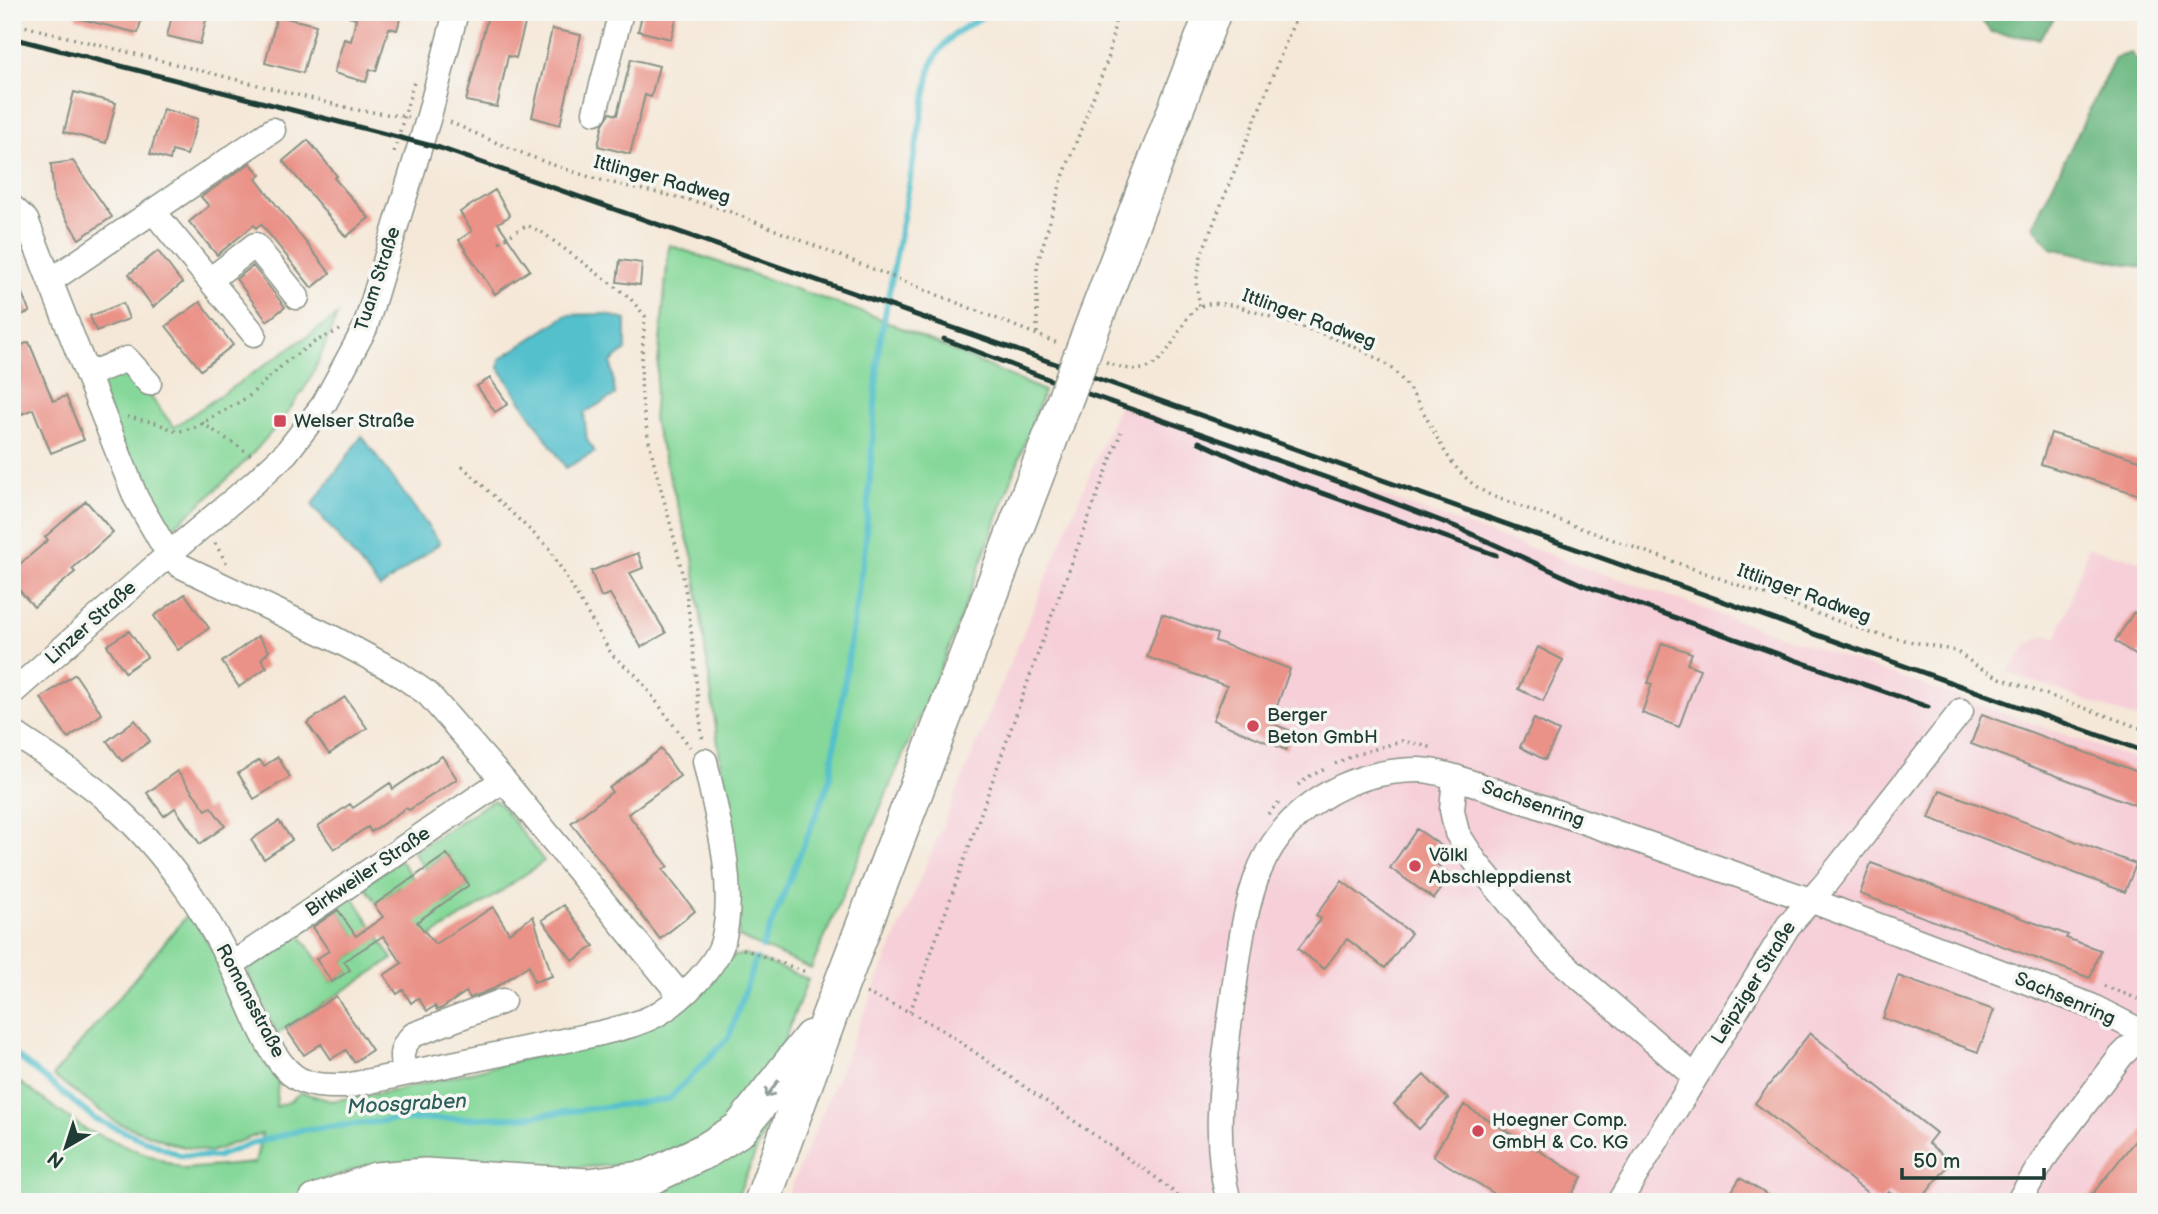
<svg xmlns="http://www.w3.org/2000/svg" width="2158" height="1214" viewBox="0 0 2158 1214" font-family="'Balsamiq Sans',sans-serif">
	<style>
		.built { fill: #f6cfd8 }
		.green { fill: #85d899; stroke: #528a66; stroke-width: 2 }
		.forest { fill: #6cb881; stroke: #467a5a; stroke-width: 2 }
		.water { fill: #53c0cc; stroke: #397e80; stroke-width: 2 }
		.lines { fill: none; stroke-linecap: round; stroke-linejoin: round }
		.stream { stroke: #53c0cc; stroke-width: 6 }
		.building { fill: #ea9287 }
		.minor-casing { stroke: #8a9286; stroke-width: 27 }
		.highway-casing { stroke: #8a9286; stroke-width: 38 }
		.path { stroke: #8a9286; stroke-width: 3.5; stroke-dasharray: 2 5; stroke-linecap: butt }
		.minor { stroke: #fff; stroke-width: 24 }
		.highway { stroke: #fff; stroke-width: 35 }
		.rail { stroke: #1f3d34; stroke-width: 5 }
		.highway-bridge-casing { stroke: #8a9286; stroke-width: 38; stroke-linecap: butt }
		.highway-bridge { stroke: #fff; stroke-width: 35 }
		.oneway { stroke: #8f9e9a }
		.poi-dot { fill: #d1495b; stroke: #f6f6f2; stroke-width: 2.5 }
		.labels { text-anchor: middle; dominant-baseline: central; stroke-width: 7; stroke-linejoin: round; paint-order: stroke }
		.street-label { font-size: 19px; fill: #1f3d34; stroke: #f6f6f2 }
		.poi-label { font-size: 19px; fill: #1f3d34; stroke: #f6f6f2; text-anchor: start }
		.water-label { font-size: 21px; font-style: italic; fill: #2c5e5a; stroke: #f6f6f2 }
	</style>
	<rect width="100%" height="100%" fill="#f6f6f2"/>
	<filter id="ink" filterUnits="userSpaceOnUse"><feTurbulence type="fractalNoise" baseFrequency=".0143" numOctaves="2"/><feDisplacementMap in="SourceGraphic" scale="14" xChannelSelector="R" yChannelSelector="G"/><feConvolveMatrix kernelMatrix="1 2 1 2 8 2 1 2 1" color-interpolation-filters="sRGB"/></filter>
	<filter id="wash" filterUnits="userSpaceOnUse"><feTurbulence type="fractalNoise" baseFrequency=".00686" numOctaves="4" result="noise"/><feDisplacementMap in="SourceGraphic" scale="28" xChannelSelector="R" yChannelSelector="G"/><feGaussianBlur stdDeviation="1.57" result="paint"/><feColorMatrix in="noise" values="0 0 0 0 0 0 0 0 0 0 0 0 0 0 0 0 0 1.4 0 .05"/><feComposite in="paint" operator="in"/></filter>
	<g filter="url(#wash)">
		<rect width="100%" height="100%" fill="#f5e8d8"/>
		<!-- built -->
		<path class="built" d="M1119,404L2146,763V1202H785Z
			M2088,547L2146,563V722L2007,672L2029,644L2046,636L2057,638Z"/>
		<!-- green -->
		<path class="green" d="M669,245L876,317L1044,391L952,641L811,969L739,937L719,751L693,558L653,419Z
			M337,316C326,340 318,368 304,389C266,447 215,492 163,536L93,376L125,364L174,427Z
			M493,800L499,803L544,861L496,895L405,953L399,887L377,903L364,885L400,860L433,907L444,903L469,885L447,854L425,869L413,852Z
			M351,894L393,959L277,1034L248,974L249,966L297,930L332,982L349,971L344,961L364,948L338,910L316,925L312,919Z
			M190,912L224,970L259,1054L278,1081L276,1107L289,1102L301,1092L331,1101L394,1091L532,1057L634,1035L732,957L744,954L808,979L773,1069L717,1131L640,1164L588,1167H364L328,1178L285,1202H12V1077L86,1130L184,1169L255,1163L262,1133L210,1152L176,1145L116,1122L53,1076Z
			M776,1103L735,1202H510L500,1198L584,1196Z"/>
		<!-- forest -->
		<path class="forest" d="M1975,12H2059L2039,39L1991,32Z
			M2131,53L2146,71V268L2051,248L2033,225L2115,58Z"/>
		<!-- water -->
		<path class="water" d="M605,314L626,320V350L611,362L615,395L584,413L587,440L595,452L566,468L499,368L500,359L567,315Z
			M362,436L440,543L380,588L312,505Z"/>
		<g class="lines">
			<!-- stream -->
			<path class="stream" d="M762,947L829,783L865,548L879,347L931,66C944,36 964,28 990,12
				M12,1052L95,1119L179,1155L216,1157L250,1144L301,1130L394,1120L524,1117L669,1099L729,1037L756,959"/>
		</g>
		<g id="blocks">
			<!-- building -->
			<path class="building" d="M77,12H143L138,33L76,18Z
				M173,12H208L200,44L167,36Z
				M351,12H402L397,30L389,28L376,71L370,69L366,82L334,73L344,39L351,41L356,19L350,17Z
				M489,12H528L516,58L508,56L497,107L466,101Z
				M643,12H678L671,39L638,31Z
				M277,16L316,25L303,73L265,63Z
				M552,29L581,35L560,125L532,117Z
				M631,59L659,66L651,97L645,95L630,154L598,146L603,124L610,113L617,115Z
				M74,92L116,103L106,143L64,132Z
				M163,109L198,119L187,155L172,151L170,160L150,154Z
				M308,140L337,176L334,178L369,218L346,237L283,161Z
				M73,161L112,217L79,239L54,199L51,164Z
				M250,163L261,175L256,179L330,273L312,288L261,224L256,228L254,225L217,255L189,222L209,206L201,197Z
				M495,190L510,216L498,223L530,270L495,294L459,240L472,231L460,212Z
				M158,251L182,283L153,307L129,274Z
				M620,260L642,263L640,285L617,282Z
				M253,266L285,307L267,321L236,279Z
				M12,271L30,312L12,318Z
				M200,302L233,345L201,370L166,326Z
				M123,303L129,319L96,331L90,316Z
				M29,342L53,401L66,396L84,440L51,453L33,409L22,414L12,391V349Z
				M490,378L508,404L495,412L477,386Z
				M2051,433L2146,462V497L2041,464Z
				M86,501L113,532L72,569L75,572L34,607L12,582V571L48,540L45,537Z
				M638,553L643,568L630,573L666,633L641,647L610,594L601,597L591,571Z
				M185,594L209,628L178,650L154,616Z
				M2134,612L2146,620V655L2140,651L2137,656L2115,641Z
				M1162,614L1217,634L1215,641L1290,669L1271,723L1294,732L1286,750L1213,720L1227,686L1147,657Z
				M129,631L147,657L125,672L107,645Z
				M258,636L269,651L261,659L267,667L239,687L222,662Z
				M1662,643L1692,653L1687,664L1700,669L1679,727L1642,713L1652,684L1648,683Z
				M1538,647L1563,660L1543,701L1518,689Z
				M75,674L102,714L68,738L41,698Z
				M345,697L367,728L329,754L307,723Z
				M1982,714L2146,775V809L1971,744Z
				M1534,719L1559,731L1545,760L1520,747Z
				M135,720L150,741L122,761L107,741Z
				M661,749L680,776L628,814L668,866L663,870L695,911L660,939L571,823L612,792L609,788Z
				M442,756L457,779L409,810L406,808L371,832L368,827L334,849L318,826L350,804L353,808L390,783L393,789Z
				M278,757L290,777L254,799L238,773L260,760L264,766Z
				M177,771L206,810L211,807L225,826L200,844L175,808L164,816L147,793Z
				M1940,790L2136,864L2125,892L1929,818Z
				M279,821L292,840L264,859L251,840Z
				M1417,829L1446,849L1436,864L1451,875L1434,899L1390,868Z
				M447,854L469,885L417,922L435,944L493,907L509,933L533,916L552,976L534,982L529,965L493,989L470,998L466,992L442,1008L437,1010L435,1006L427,1011L418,998L411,1003L403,990L397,994L384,975L402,963L383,936L344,961L350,970L332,982L316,959L329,951L313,927L338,910L356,936L383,917L374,905Z
				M1871,863L2068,935L2066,938L2100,950L2090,978L1860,894Z
				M1342,881L1411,933L1385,968L1347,939L1324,969L1298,949L1321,919L1316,915Z
				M564,905L594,946L573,961L542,920Z
				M1898,976L1994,1010L1978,1052L1883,1018Z
				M336,996L372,1050L354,1062L346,1050L331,1059L321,1044L304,1055L286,1029Z
				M1810,1033L1936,1133L1928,1143L1951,1162L1919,1202H1901L1889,1192L1879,1202L1755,1103Z
				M1424,1075L1448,1099L1419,1129L1394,1104Z
				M1464,1105L1582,1177L1567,1202H1508L1433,1156Z
				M2146,1127V1202H2086Z
				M1740,1178L1779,1202H1725Z"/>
		</g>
	</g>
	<g filter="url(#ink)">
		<use href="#blocks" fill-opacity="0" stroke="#8a9286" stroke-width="2"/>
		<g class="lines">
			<!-- minor casing -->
			<g class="minor-casing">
				<path id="minor" d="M595,112L621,12
					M12,207L26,220L136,498L162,543L179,565L333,638L395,671L428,694L505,782L681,996
					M153,211L254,334
					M210,280L255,245L297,297
					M50,281L273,130
					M87,375L127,359L149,383
					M12,693L169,554L255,482L286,453L324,404L365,328L429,116L456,12
					M12,732C43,753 76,773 104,797C136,824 165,858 189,892C205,915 219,941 232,966C248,996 267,1057 294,1076C309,1087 328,1086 346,1086L601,1033C621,1028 644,1023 661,1012C682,999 717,965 723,941C737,885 717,816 705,761
					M1455,777L1452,810L1457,833L1475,861L1548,950L1695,1077
					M231,965L493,787L505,782
					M405,1073C400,1056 400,1048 413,1035L503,1001
					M1229,1202C1212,1139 1222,1076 1231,1012C1237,969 1241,924 1255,882C1278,811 1347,770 1419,770C1431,770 1444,774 1455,777L1810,900L2091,1006L2146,1034
					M1619,1202L1788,926L1825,884L1961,711
					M2018,1202L2047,1154L2121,1056L2143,1034"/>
			</g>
			<!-- highway casing -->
			<g class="highway-casing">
				<path id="highway" d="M1096,317L1213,12
					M316,1202L376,1180L425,1176L588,1186L648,1178L707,1150L740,1129L811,1038
					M762,1202L829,1017L1056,423"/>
			</g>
			<!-- path -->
			<path class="path" d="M12,23L357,110L408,117
				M450,122C496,143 548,165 597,179C641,191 683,196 728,211L1060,344
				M394,152L414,82
				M499,242L527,225L543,233L629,297L645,316C643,345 639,377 643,407C651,465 672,520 683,578C694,632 695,687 703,742
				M1200,306L1196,283L1201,255L1298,12
				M1037,333V266L1061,182L1109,56L1115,22L1112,12
				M1106,362C1152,380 1160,364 1182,327C1186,319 1191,311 1199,307C1211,301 1225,304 1237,306C1280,321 1369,343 1398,375C1436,417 1437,468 1492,496L1871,633L1956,651L1978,667L2000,678L2146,730
				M127,417L157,423L177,432L195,427L248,397L287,361L316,341L340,330
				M202,423L253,456
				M462,466L549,548L612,655L638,677L690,747
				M215,543L227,564
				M1335,764L1355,755L1402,741L1434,748
				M1298,785L1310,776L1328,768
				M1268,814L1282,799
				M743,949L806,972
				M2104,986L2146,1002
				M866,993L910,1012L947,1033L1155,1177L1186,1202
				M910,1012L1047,628L1121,432"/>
			<!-- minor -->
			<use href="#minor" class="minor"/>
			<!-- highway -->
			<use href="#highway" class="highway"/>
			<!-- rail -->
			<path class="rail" d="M12,38L440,148L1113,384L2146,752
				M944,339L1074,389L1339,482L1454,526L1583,585L1928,707
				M1199,442L1274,476L1496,555"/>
			<!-- highway-bridge casing -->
			<g class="highway-bridge-casing">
				<path id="highway-bridge" d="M1056,423L1096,317"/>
			</g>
			<!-- highway-bridge -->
			<use href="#highway-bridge" class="highway-bridge"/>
		</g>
		<!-- one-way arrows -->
		<defs><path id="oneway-shaft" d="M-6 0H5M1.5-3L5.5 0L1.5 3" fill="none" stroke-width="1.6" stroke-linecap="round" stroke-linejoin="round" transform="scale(1.75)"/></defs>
		<use class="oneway" href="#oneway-shaft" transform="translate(772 1089) rotate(126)"/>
	</g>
	<!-- markers -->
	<g class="poi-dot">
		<rect x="273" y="414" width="14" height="14" rx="3.5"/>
		<circle cx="1253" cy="726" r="7"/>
		<circle cx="1415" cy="866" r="7"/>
		<circle cx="1478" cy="1131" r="7"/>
	</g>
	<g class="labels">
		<!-- street labels -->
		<g class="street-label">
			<text transform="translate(662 180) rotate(15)">Ittlinger Radweg</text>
			<text transform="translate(378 279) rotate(-72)">Tuam Straße</text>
			<text transform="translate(1309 319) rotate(20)">Ittlinger Radweg</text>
			<text transform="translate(1804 594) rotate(20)">Ittlinger Radweg</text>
			<text transform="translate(91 623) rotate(-42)">Linzer Straße</text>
			<text transform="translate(1533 804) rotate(19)">Sachsenring</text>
			<text transform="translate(368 872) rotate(-34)">Birkweiler Straße</text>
			<text transform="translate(1754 983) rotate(-58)">Leipziger Straße</text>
			<text transform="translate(2065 999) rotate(23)">Sachsenring</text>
			<text transform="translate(250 1001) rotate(62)">Romansstraße</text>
		</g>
		<!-- poi labels -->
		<g class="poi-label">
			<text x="294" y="421">Welser Straße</text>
			<text x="1267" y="715">Berger<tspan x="1267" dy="22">Beton GmbH</tspan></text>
			<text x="1429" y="855">Völkl<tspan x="1429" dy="22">Abschleppdienst</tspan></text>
			<text x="1492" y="1120">Hoegner Comp.<tspan x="1492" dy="22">GmbH &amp; Co. KG</tspan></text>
		</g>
		<!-- water labels -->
		<g class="water-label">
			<text transform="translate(407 1104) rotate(-3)">Moosgraben</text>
		</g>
	</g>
	<!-- margin -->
	<rect width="2158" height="1214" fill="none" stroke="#f6f6f2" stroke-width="42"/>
	<!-- north arrow -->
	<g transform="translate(66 1147) rotate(219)" stroke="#f6f6f2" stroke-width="5" paint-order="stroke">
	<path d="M0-5L12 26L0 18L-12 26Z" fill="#1f3d34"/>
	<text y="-10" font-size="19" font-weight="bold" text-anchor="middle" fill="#1f3d34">N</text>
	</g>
	<!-- scale -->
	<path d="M1902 1168v10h142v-10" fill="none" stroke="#1f3d34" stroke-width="3.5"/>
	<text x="1913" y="1168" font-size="21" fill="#1f3d34" stroke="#f6f6f2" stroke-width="5" paint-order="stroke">50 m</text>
</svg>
